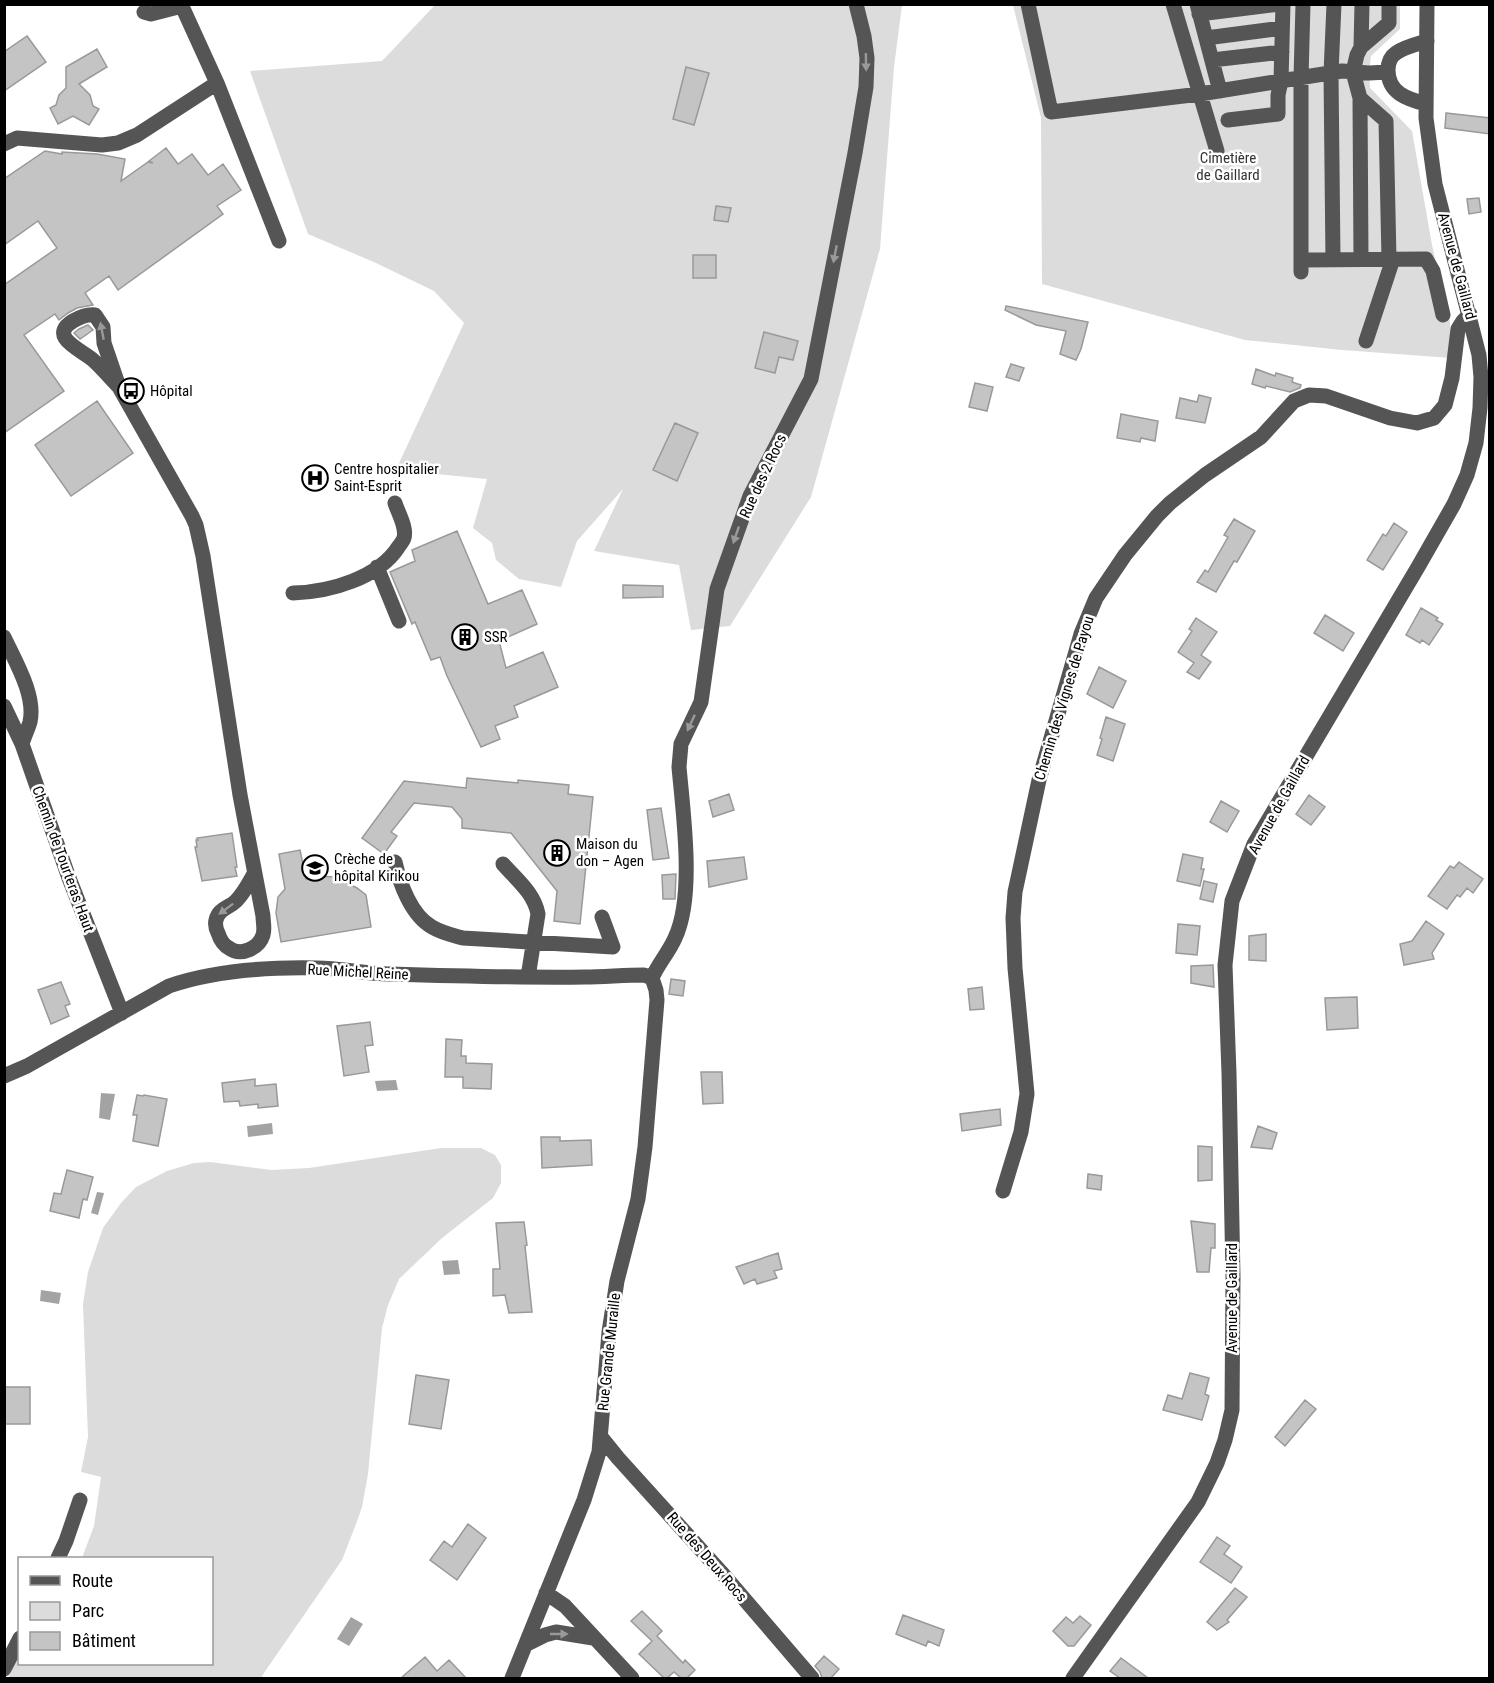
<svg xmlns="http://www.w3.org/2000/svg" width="1494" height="1683" viewBox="0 0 1494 1683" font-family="'Roboto Condensed',sans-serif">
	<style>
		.green { fill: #dcdcdc }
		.water { fill: #a3a3a3 }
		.building { fill: #c4c4c4; stroke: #999; stroke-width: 1.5 }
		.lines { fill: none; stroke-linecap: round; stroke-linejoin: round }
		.minor { stroke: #555; stroke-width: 15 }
		.oneway { fill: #999 }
		.labels { text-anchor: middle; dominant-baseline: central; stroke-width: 5; stroke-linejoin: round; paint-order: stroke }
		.park-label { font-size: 15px; fill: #333; stroke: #fff }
		.street-label { font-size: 15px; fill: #000; stroke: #fff }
		.poi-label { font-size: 15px; fill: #000; stroke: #fff; text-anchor: start }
	</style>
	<rect width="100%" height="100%" fill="#fff"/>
	<!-- green -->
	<path class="green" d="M435,5H902L894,67L880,249L811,497L730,626L691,630L679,565L594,551L623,489L577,541L561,587L519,579L496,560L492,543L473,528L487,479L426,473L394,474L464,323L434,291L376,263L308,234L250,71L382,61Z
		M1013,5H1400V29L1371,56L1369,73L1370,88L1412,131L1432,245L1450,323L1451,358L1342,350L1245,340L1042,284L1041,118Z
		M441,1148H481L495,1155L501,1165V1183L493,1198L442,1238L399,1279L388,1305L382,1328L368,1474L362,1507L356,1524L342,1560L266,1670L261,1678H8L19,1655L20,1664H212V1558H82L94,1526L101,1477L81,1472L88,1437L83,1304L88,1272L103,1228L121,1203L136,1187L167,1171L194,1163L210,1162L271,1170L309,1168Z"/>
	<!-- water -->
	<path class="water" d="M396,1080L398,1090L377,1091L375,1081Z
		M101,1093L115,1094L110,1120L99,1118Z
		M272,1123L273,1134L248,1137L247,1126Z
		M97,1192L104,1193L98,1215L91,1213Z
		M458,1260L460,1274L444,1275L442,1261Z
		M41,1290L61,1293L59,1304L40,1301Z
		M351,1617L363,1624L349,1646L337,1639Z"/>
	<!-- building -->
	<path class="building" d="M27,36L46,62L4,91V52Z
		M97,49L107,67L79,84L90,95L93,106L99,109L89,125L73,116L58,124L50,108L56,105L59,95L66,88V67Z
		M686,67L709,73L694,125L673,119Z
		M1446,113L1490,118V134L1445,128Z
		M166,148L178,164L192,154L208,175L223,164L241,190L217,206L223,214L118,290L109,276L85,293L93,305L77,308L68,313L59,320L55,314L24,335L64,391L4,433V285L57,248L38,221L4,245V179L45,151L62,154V152L97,154L125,159L121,181L148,162L153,163L149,161Z
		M1479,198L1481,212L1469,214L1467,199Z
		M716,206L731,208L728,222L714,220Z
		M693,255H716V278H693Z
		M1006,306L1088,322L1081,349L1076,360L1060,354L1066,331L1036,325L1005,310Z
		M88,325L93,330L80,339L74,333L79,329Z
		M764,332L798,341L793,360L779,357L775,373L755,368Z
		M1011,364L1024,368L1019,381L1006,377Z
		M1256,369L1275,376L1276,373L1293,378L1292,382L1301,385L1300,388L1290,392L1266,386L1265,388L1252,384Z
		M975,383L993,387L987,411L969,407Z
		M1199,395L1211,398L1205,423L1176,418L1180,398L1197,402Z
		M97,401L133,453L71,496L35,445Z
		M1121,414L1158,421L1155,441L1141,438L1140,442L1117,438Z
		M675,423L698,433L677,481L653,470Z
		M1234,519L1255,531L1237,562L1234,561L1216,592L1197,582L1205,570L1208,572L1228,537L1224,535Z
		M1394,523L1407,532L1383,570L1367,560L1383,534L1386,536Z
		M457,531L488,604L522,590L537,624L499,641L506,668L543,652L558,687L514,706L518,717L495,726L500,739L481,747L447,676L440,657L431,660L415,622L412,624L390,572L415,561L412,550Z
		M623,585L663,586V597L623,598Z
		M1421,608L1438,618L1436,620L1443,624L1429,645L1422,640L1420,643L1406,635Z
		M1325,615L1354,633L1343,651L1314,633Z
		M1196,618L1217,632L1201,655L1211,662L1199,679L1187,672L1194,663L1178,652L1192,631L1189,629Z
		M1099,667L1126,681L1113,708L1087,694Z
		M1106,717L1125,724L1113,761L1097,755L1102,739L1100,738Z
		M467,778L518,783V780L569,785L568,794L593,797L580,924L554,921L557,891L511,833L462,828V819L452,807L414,803L391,832L397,836L384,854L362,838L404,781L466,788Z
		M729,794L734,810L713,817L709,801Z
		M1309,795L1325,807L1311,825L1296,814Z
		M1221,801L1239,811L1227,832L1210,822Z
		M661,808L669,858L653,860L647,810Z
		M232,833L237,867H235L237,876L202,881L195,847H197L196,840H198L197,838Z
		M300,850L306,879L318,876L335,877L357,888L366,895L371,927L281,942L276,913L278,897L285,889L279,854Z
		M1183,854L1203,858L1201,869H1204L1200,886L1177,881Z
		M744,857L747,879L709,887L707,861Z
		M1459,862L1483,879L1473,893L1467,888L1460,897L1457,895L1447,909L1428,896L1450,866L1454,868Z
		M676,874L675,899H663L662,875Z
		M1204,881L1217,884L1213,902L1200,899Z
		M1426,921L1444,934L1432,953L1434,959L1404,965L1400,944L1412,941Z
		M1178,924L1200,926L1197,955L1176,953Z
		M1266,934V961L1249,960V936Z
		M1213,965L1214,987L1191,983V966Z
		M671,979L685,981L683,996L669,994Z
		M61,982L70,1004L65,1006L69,1016L51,1024L38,990Z
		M982,987L984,1009L970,1010L968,989Z
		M1357,997L1358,1028L1327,1030L1325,998Z
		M370,1022L373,1045L365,1046L369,1072L344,1076L337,1026Z
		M446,1039L462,1040L461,1056H466V1063L492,1064L491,1089L463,1088V1077H445Z
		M701,1072H722L723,1103L703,1104Z
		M255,1079V1086L276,1084L278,1106L258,1108V1104L240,1106L239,1101L224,1102L222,1083Z
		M137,1095L143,1096L144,1095L167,1099L158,1146L133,1141L137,1115H133Z
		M1000,1109L1001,1125L962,1131L960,1114Z
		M1258,1126L1277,1133L1272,1149L1251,1147Z
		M541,1137H560V1141L591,1140L592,1165L542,1168Z
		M1198,1146L1212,1147V1180L1198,1181Z
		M67,1170L93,1177L87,1200L83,1199L79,1218L50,1211L54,1193L61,1194Z
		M1088,1174L1102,1176L1101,1190L1087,1188Z
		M1191,1221L1215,1224V1248H1211L1209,1272H1197Z
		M524,1222L527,1245L525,1246L532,1312L509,1313L505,1295L493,1296V1269H500L496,1223Z
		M778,1253L782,1269L774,1271L777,1278L757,1284L755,1279L744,1284L736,1267Z
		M1190,1373L1209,1378L1205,1394L1209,1396L1202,1420L1163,1410L1168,1395L1182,1399Z
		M416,1375L449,1380L441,1429L409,1424Z
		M4,1387H30V1424H4Z
		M1305,1400L1316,1409L1285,1446L1275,1437Z
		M468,1524L486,1538L457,1580L430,1560L444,1541L452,1547Z
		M1217,1537L1230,1546L1224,1554L1242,1567L1231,1583L1200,1562Z
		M1235,1588L1247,1597L1227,1620L1229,1622L1217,1630L1207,1622Z
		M642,1611L662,1631L657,1636L683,1663L685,1660L695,1670L687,1678H681L674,1672L667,1678H664L639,1654L652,1641L631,1621Z
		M903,1615L944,1630L939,1646L928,1641L926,1646L896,1634Z
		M1080,1616L1091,1625L1074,1646H1068L1053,1631L1066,1617L1073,1623Z
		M824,1656L839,1669L831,1678H822L820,1672L815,1666Z
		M425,1657L437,1671L449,1660L466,1678H401Z
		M1121,1658L1148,1678H1120L1110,1671Z"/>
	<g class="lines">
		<!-- minor -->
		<path class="minor" d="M181,4L217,83L279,241
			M1028,4L1051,112L1200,94L1342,71L1369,73L1388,72
			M1173,4L1217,151
			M1197,4L1220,91
			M144,12L151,14L182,6
			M1199,14L1279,4
			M1206,38L1282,28
			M1361,47L1362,4
			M1212,60L1282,52
			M1360,98L1361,259
			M1426,104C1407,99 1388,93 1388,70C1388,63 1390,57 1396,53C1404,47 1417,44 1427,41
			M1228,120L1278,114V95L1281,81L1283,4
			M4,144L17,138L102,145L118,143L137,135L217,83
			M1333,259L1331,73L1334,4
			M1389,259L1386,121L1360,98L1353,72L1357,55L1361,47L1389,23V4
			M1301,260L1426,259L1433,271L1443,315
			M1301,272V78L1303,4
			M1366,341L1393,259
			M119,387C110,378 102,368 93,360C82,350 47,337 73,321C80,317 87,314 95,315L103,327L104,343L119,387L192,516L196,525L203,556L240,795L263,916C263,922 265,929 263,935C259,948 241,957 229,948C223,945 220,939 218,933C216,929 215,924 216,920C219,908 229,908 236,901C244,893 249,883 254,874
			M377,567L399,621
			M293,593C330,592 379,578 399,546C400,545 404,539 404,538C407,527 398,513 395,503
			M4,637C15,661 36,695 30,722C28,729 24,737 22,744
			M4,706L22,744L69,878L122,1013
			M395,862C400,884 411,915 432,927C442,933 452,935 463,938L613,947L602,917
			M503,864C517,880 534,893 538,914L528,977
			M652,978C658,964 669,952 675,938C695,896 683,813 679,767L681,744L701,702L717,589L750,496L811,379L855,153L866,87L867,58L864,36L856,4
			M4,1076L27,1066L169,986C215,970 268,967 317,968C341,968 365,974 389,974C454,976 519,978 585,977C604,977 624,975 644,975L652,978
			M1003,1191L1021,1132L1027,1094L1015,968L1013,918L1015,892L1039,780L1081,634L1096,598L1125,555L1157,516L1170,503L1205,475L1261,437L1294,401L1309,395L1326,396L1390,418L1417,423L1434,418L1445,405L1452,378L1458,329L1463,321L1470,314
			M601,1437L618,1458L721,1572L812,1678
			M58,1558L66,1541L80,1500
			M546,1593L565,1606L632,1678
			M527,1644L545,1635L556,1632L593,1638
			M4,1669L20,1638
			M512,1678L584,1500L599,1452L609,1332L617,1281L638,1199L645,1147L657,1000L656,990L652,978
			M1073,1678L1198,1502L1217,1463L1225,1440L1232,1410L1233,1277L1229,1073L1225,965L1232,901L1254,844L1418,567L1454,504L1467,475L1476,443L1480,408L1481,377L1479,355L1435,184L1426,118L1427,4"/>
	</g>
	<!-- one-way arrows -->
	<defs><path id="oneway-solid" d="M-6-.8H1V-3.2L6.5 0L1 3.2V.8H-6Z" transform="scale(1.5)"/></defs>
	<g class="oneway">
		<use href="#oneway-solid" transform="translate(866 62) rotate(89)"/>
		<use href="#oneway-solid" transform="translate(835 254) rotate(101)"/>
		<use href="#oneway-solid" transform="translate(102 331) rotate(-101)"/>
		<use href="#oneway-solid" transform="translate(736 535) rotate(109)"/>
		<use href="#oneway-solid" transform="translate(691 723) rotate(115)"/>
		<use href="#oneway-solid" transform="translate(226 909) rotate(143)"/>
		<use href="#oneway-solid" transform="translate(559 1634)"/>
	</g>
	<!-- icons -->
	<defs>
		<g id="bus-ring" transform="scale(1.35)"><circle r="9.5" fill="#fff" stroke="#000" stroke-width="1.5"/><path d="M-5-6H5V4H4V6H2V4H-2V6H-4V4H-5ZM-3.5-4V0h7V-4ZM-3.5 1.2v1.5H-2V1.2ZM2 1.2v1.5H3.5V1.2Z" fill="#000"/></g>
		<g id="hospital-ring" transform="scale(1.35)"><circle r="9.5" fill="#fff" stroke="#000" stroke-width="1.5"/><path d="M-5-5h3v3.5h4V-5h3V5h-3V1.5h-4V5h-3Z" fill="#000"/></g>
		<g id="building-ring" transform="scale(1.35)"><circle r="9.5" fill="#fff" stroke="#000" stroke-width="1.5"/><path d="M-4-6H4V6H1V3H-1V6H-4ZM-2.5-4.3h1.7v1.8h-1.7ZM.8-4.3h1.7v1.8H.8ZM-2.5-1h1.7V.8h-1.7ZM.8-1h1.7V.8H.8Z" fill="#000"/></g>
		<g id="school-ring" transform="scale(1.35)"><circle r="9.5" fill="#fff" stroke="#000" stroke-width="1.5"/><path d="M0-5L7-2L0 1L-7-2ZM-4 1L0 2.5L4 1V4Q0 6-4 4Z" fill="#000"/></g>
	</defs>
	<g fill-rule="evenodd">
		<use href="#bus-ring" x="131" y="391"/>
		<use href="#hospital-ring" x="315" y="478"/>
		<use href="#building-ring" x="465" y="637"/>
		<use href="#building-ring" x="557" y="853"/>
		<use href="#school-ring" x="315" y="868"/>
	</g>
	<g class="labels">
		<!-- park labels -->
		<g class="park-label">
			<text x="1228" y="158">Cimetière<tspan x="1228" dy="17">de Gaillard</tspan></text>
		</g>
		<!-- street labels -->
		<g class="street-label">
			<text transform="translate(1457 266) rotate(75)">Avenue de Gaillard</text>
			<text transform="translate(763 476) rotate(-65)">Rue des 2 Rocs</text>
			<text transform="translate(1064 698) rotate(-73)">Chemin des Vignes de Payou</text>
			<text transform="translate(1279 805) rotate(-61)">Avenue de Gaillard</text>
			<text transform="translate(63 859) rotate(70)">Chemin de Tourteras Haut</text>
			<text transform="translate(358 972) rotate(3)">Rue Michel Reine</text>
			<text transform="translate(1232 1298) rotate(-90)">Avenue de Gaillard</text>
			<text transform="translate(609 1352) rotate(-84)">Rue Grande Muraille</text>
			<text transform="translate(707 1557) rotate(49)">Rue des Deux Rocs</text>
		</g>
		<!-- poi labels -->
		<g class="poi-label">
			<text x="150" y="391">Hôpital</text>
			<text x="334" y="469">Centre hospitalier<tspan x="334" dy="17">Saint-Esprit</tspan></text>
			<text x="484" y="637">SSR</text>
			<text x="576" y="844">Maison du<tspan x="576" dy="17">don – Agen</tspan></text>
			<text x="334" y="859">Crèche de<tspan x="334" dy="17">hôpital Kirikou</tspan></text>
		</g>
	</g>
	<!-- border -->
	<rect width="1494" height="1683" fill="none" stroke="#000000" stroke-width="12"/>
	<!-- legend -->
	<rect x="18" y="1557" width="195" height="108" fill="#ffffff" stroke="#999999" stroke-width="1.5"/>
	<rect x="30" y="1576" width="30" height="9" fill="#555555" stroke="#999999" stroke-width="1.5"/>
	<text x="72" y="1587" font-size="18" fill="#000000">Route</text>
	<rect x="30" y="1602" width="30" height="18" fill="#dcdcdc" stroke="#999999" stroke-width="1.5"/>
	<text x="72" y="1617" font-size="18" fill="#000000">Parc</text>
	<rect x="30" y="1632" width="30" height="18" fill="#c4c4c4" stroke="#999999" stroke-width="1.5"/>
	<text x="72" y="1647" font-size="18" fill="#000000">Bâtiment</text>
</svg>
